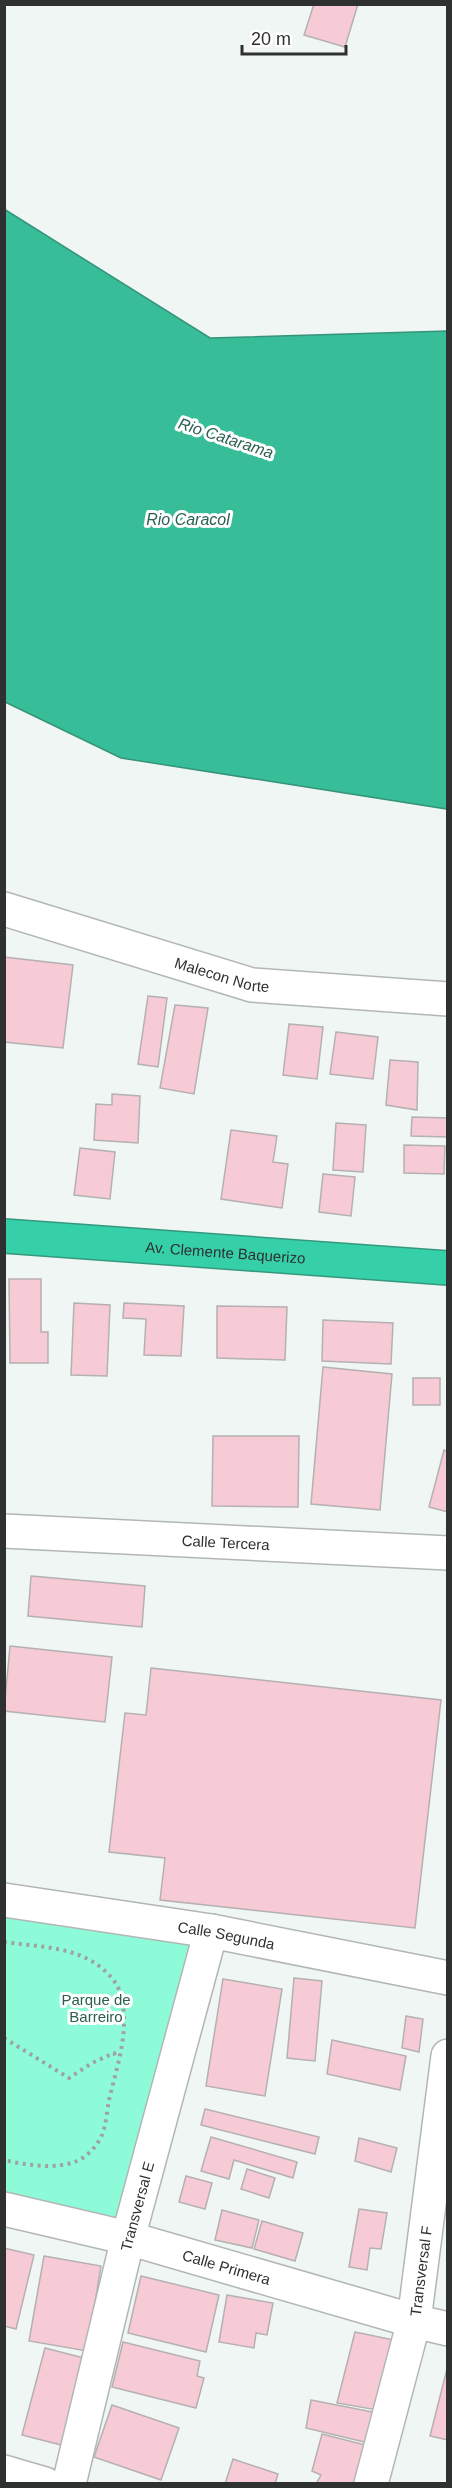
<svg xmlns="http://www.w3.org/2000/svg" width="452" height="2488" viewBox="0 0 452 2488" font-family="Helvetica,sans-serif">
	<style>
		.green { fill: #8efbd8 }
		.water { fill: #38bd99; stroke: #35937a; stroke-width: 1.5 }
		.building { fill: #f6cbd6; stroke: #b5b0b1; stroke-width: 1.5 }
		.lines { fill: none; stroke-linecap: round; stroke-linejoin: round }
		.street-casing { stroke: #b2b7b5; stroke-width: 36 }
		.highway-casing { stroke: #34987e; stroke-width: 36 }
		.path { stroke: #9ea3a1; stroke-width: 4; stroke-dasharray: 3 4.5; stroke-linecap: butt }
		.street { stroke: #fff; stroke-width: 33 }
		.highway { stroke: #36d0a8; stroke-width: 33 }
		.labels { text-anchor: middle; dominant-baseline: central; stroke-width: 6; stroke-linejoin: round; paint-order: stroke }
		.street-label { font-size: 15px; fill: #2f3130; stroke: #fff }
		.park-label { font-size: 15px; fill: #2b5f4f; stroke: #fff }
		.water-label { font-size: 16px; font-style: italic; fill: #2c6050; stroke: #fff }
	</style>
	<rect width="100%" height="100%" fill="#f0f6f3"/>
	<!-- green -->
	<path class="green" d="M5,1900L211,1931L128,2238L5,2208Z"/>
	<!-- water -->
	<path class="water" d="M4,209L210,338L447,331V809L121,758L5,702Z"/>
	<!-- building -->
	<path class="building" d="M314,4H358L345,47L304,35Z
		M4,957L73,965L63,1048L4,1042Z
		M148,996L167,998L158,1067L138,1064Z
		M175,1005L208,1008L194,1094L160,1088Z
		M289,1024L323,1027L317,1079L283,1075Z
		M336,1032L378,1037L373,1079L330,1074Z
		M390,1060L418,1062L417,1110L386,1105Z
		M112,1094L140,1096L138,1143L94,1140L96,1104L112,1105Z
		M412,1117L448,1118V1137L411,1136Z
		M336,1123L366,1125L363,1172L333,1170Z
		M231,1130L277,1136L273,1162L288,1164L282,1208L221,1199Z
		M404,1145L445,1146L444,1174L404,1173Z
		M80,1148L115,1152L110,1199L74,1195Z
		M323,1174L355,1177L351,1216L319,1212Z
		M9,1279H41V1332H48V1363H10Z
		M74,1303L110,1305L107,1376L71,1375Z
		M124,1303L184,1306L181,1356L144,1355L146,1319L123,1318Z
		M217,1306L287,1307L285,1360L217,1358Z
		M323,1320L393,1323L391,1364L322,1361Z
		M323,1367L392,1374L380,1510L311,1504Z
		M413,1378H440V1405H413Z
		M213,1436H299L298,1507L212,1506Z
		M444,1450L448,1452V1512L429,1507Z
		M31,1576L145,1586L142,1627L28,1616Z
		M10,1646L112,1657L105,1722L4,1711Z
		M151,1668L441,1700L415,1928L160,1900L165,1858L109,1852L125,1713L146,1715Z
		M294,1978L322,1981L315,2061L287,2058Z
		M223,1979L282,1989L265,2096L206,2086Z
		M406,2016L423,2019L419,2052L402,2048Z
		M332,2040L406,2056L400,2090L327,2074Z
		M205,2109L319,2137L315,2154L201,2125Z
		M211,2137L297,2162L293,2178L234,2160L229,2179L201,2171Z
		M359,2138L397,2148L391,2172L355,2161Z
		M247,2169L275,2178L269,2198L241,2189Z
		M186,2176L212,2183L205,2209L179,2202Z
		M359,2209L387,2213L381,2249L370,2248L367,2270L349,2267Z
		M222,2210L259,2220L252,2248L215,2240Z
		M262,2221L303,2233L295,2261L254,2249Z
		M4,2248L34,2255L16,2329L4,2326Z
		M44,2256L101,2266L87,2351L29,2341Z
		M141,2276L219,2295L206,2352L128,2333Z
		M227,2295L273,2303L267,2335L256,2333L254,2348L219,2342Z
		M355,2332L394,2340L377,2410L337,2403Z
		M123,2342L200,2361L197,2376L204,2378L196,2408L112,2387Z
		M45,2348L88,2359L65,2446L22,2435Z
		M448,2365V2440L430,2436Z
		M311,2400L383,2414L377,2445L306,2428Z
		M112,2405L179,2428L161,2480L94,2457Z
		M322,2434L377,2448L367,2484H316L321,2475L312,2471Z
		M233,2459L278,2474L275,2484H225Z"/>
	<g class="lines">
		<!-- street casing -->
		<g class="street-casing">
			<g id="street">
				<path id="s1" d="M4,909L252,985L448,999"/>
				<path id="s2" d="M4,1531L448,1553"/>
				<path id="s3" d="M4,1900L211,1931L448,1978"/>
				<path id="s4" d="M4,2209L128,2238L414,2321L448,2329"/>
				<path d="M4,2472L45,2484"/>
				<path id="s5" d="M69,2484L128,2238L211,1931"/>
				<path id="s6" d="M371,2484L414,2321L448,2056"/>
			</g>
		</g>
		<!-- highway casing -->
		<g class="highway-casing">
			<g id="highway">
				<path id="s7" d="M4,1236L448,1268"/>
			</g>
		</g>
		<!-- path -->
		<path class="path" d="M4,1942C38,1947 77,1946 104,1970C112,1977 119,1986 121,1996C130,2031 117,2066 109,2100C107,2111 106,2125 102,2135C97,2146 87,2157 77,2161C56,2170 26,2165 4,2160
			M4,2038L69,2078L92,2063L114,2053L118,2059"/>
		<!-- street -->
		<use href="#street" class="street"/>
		<!-- highway -->
		<use href="#highway" class="highway"/>
	</g>
	<g class="labels">
		<!-- street labels -->
		<g class="street-label">
			<text stroke="none"><textPath href="#s1" startOffset="228">Malecon Norte</textPath></text>
			<text stroke="none"><textPath href="#s7" startOffset="222">Av. Clemente Baquerizo</textPath></text>
			<text stroke="none"><textPath href="#s2" startOffset="222">Calle Tercera</textPath></text>
			<text stroke="none"><textPath href="#s3" startOffset="225">Calle Segunda</textPath></text>
			<text stroke="none"><textPath href="#s5" startOffset="286">Transversal E</textPath></text>
			<text stroke="none"><textPath href="#s4" startOffset="230">Calle Primera</textPath></text>
			<text stroke="none"><textPath href="#s6" startOffset="219">Transversal F</textPath></text>
		</g>
		<!-- park labels -->
		<g class="park-label">
			<text x="96" y="1999">Parque de<tspan x="96" dy="17">Barreiro</tspan></text>
		</g>
		<!-- water labels -->
		<g class="water-label">
			<text transform="translate(226 438) rotate(18)">Rio Catarama</text>
			<text x="188" y="519">Rio Caracol</text>
		</g>
	</g>
	<!-- border -->
	<rect width="452" height="2488" fill="none" stroke="#2f3130" stroke-width="12"/>
	<!-- scale -->
	<path d="M242 45v9h104v-9" fill="none" stroke="#2f3130" stroke-width="3"/>
	<text x="251" y="45" font-size="18" fill="#2f3130" stroke="#ffffff" stroke-width="4.5" paint-order="stroke">20 m</text>
</svg>
